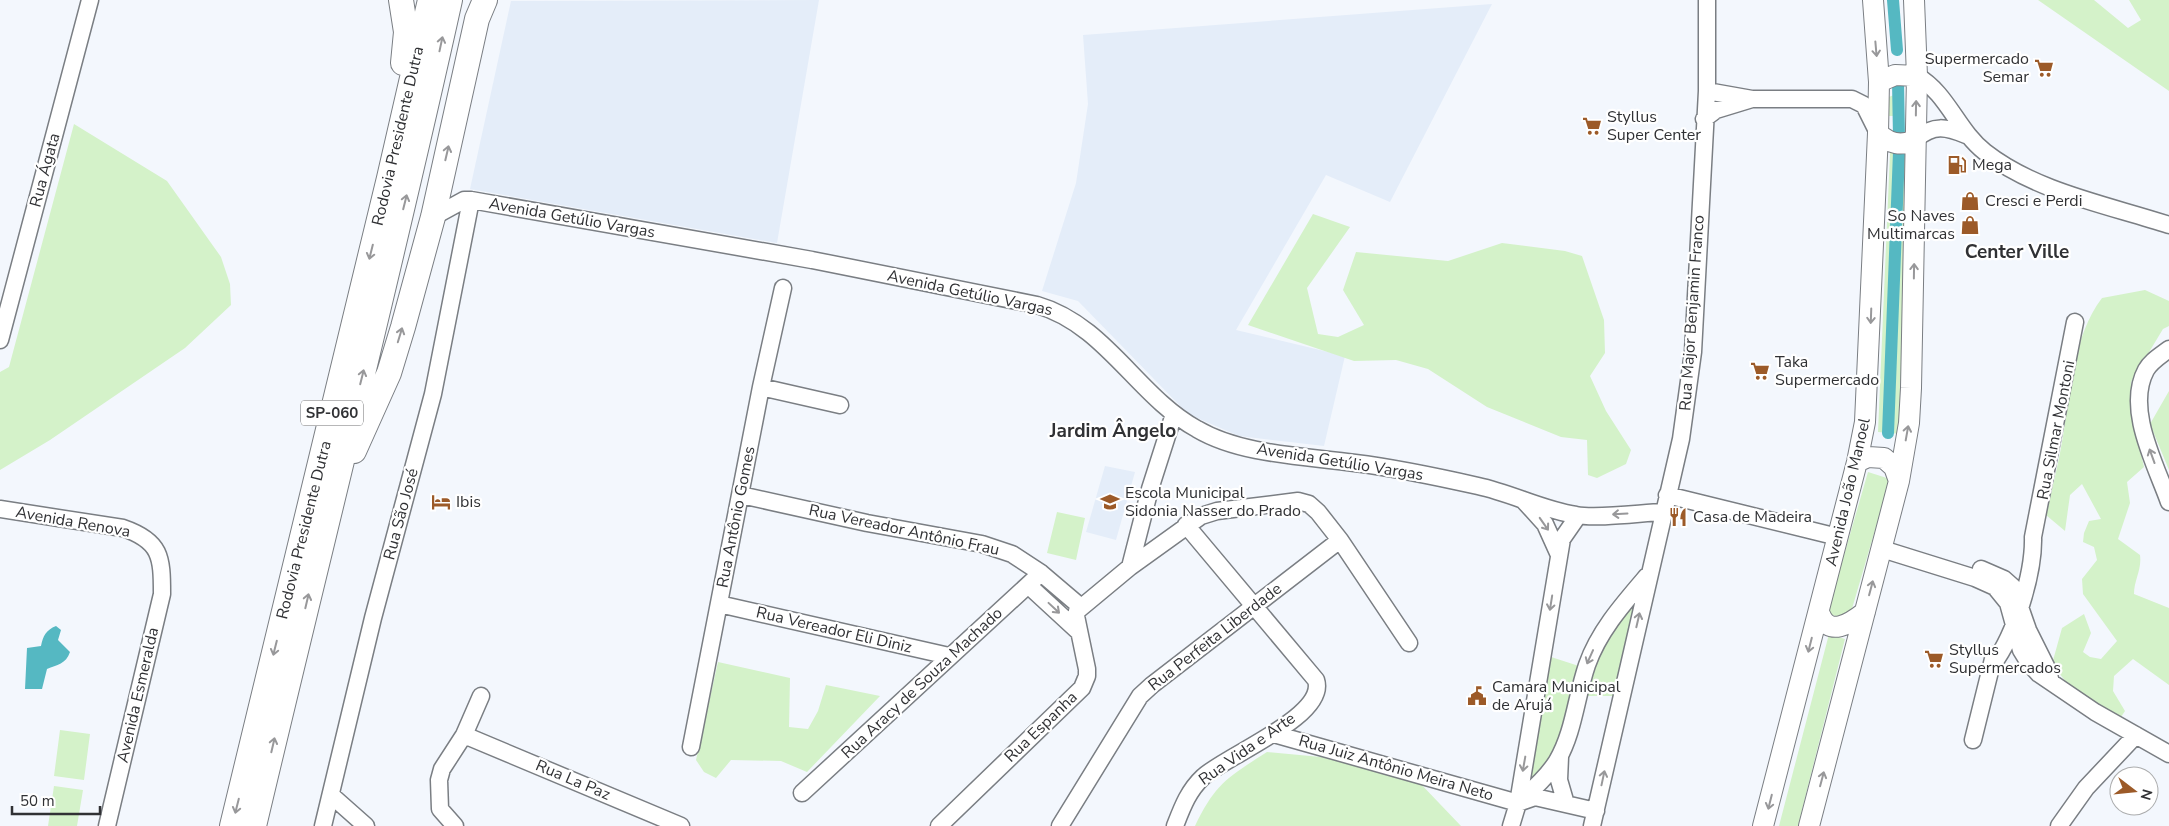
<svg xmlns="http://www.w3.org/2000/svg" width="2169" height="826" viewBox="0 0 2169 826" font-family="'Nunito Sans',sans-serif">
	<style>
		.built { fill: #e4edf9 }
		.green { fill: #d4f2c9 }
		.water { fill: #55b8c2 }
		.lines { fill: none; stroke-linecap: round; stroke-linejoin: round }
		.canal { stroke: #55b8c2; stroke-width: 12 }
		.minor-casing { stroke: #7a7e83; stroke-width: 19 }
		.major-casing { stroke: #7a7e83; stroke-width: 22 }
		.highway-casing { stroke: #7a7e83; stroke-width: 26 }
		.minor { stroke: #fff; stroke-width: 16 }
		.major { stroke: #fff; stroke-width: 20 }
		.highway { stroke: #fff; stroke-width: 24 }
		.oneway { stroke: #98989a }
		.labels { text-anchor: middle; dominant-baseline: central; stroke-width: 4.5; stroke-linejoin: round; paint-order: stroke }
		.shield { fill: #fff; stroke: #6e6f71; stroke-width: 1 }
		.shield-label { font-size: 15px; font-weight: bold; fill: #303134 }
		.poi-label { font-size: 16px; fill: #303134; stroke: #fff; text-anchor: start }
		.street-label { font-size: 16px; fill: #303134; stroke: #fff }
		.quarter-label { font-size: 19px; font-weight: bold; fill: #303134; stroke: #fff }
	</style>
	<rect width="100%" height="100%" fill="#f3f7fd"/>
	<!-- built -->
	<path class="built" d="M819,0L777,243L470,189L511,1Z
		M1492,4L1390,202L1326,175L1236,330L1345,356L1324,446L1239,436L1188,414L1078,301L1042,291L1076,183L1088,104L1083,35Z
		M1105,466L1135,472L1116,540L1086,532Z"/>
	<!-- green -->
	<path class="green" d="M2038,0H2094L2128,28L2141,20L2129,0H2169V91Z
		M1894,95L1902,98L1901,116H1886V98Z
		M74,124L167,181L221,257L230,284L231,305L185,348L50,440L0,470V372L9,367Z
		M1902,150L1912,154L1901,434L1878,432L1890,153Z
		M1313,214L1350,227L1307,288L1318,334L1338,337L1364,325L1343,290L1356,252L1448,261L1502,243L1565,251L1582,256L1604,320L1605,353L1590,376L1606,411L1631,450L1626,464L1597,478L1588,475L1587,440L1561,437L1487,407L1428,369L1396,360L1354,361L1248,325Z
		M2145,290L2169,301V326L2163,329L2131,382L2137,436L2144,467L2127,482L2130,503L2118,539L2140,555C2142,570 2134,580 2134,594L2169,608V685L2133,659L2114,676L2113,691L2125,711L2119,720L2066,682L2052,664L2062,628L2084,614L2091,633L2083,652L2090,657L2101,659L2117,641L2083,594L2082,579L2097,560L2094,547L2083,542L2084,533L2089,521L2101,519L2082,484L2070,495L2065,531L2046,515C2052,489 2059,462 2063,436C2071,390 2073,336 2102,298Z
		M2169,391V470L2150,424Z
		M1868,472L1890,479L1849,619L1827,614Z
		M1057,512L1085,518L1076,560L1047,553Z
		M1639,592L1616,696H1582L1599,645Z
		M1829,634L1845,639L1798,826H1779Z
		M1548,656L1582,667L1553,760L1524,791Z
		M718,662L790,678L789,727L808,729L818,711L826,685L880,696L807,772L781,761L731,760L716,778L704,772L696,760Z
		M60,730L90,734L84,780L54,776Z
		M1267,752L1321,757L1418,781L1461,826H1195C1215,784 1228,777 1267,752Z
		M54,786L83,790L77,826H48Z"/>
	<!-- water -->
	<path class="water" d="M56,626L61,630L58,640L70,652C66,664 57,665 47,669L42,689H25L27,648L41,646C43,636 46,630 56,626Z"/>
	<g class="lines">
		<!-- canal -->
		<path class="canal" d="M1893,0L1897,50
			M1898,81L1899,138
			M1888,433L1899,152"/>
		<!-- minor casing -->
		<g class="minor-casing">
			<path id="minor" d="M1917,76C1948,94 1957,130 1985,152C2036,192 2108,205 2169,225
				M1752,99H1852L1864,105L1877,131
				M1704,119L1716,110L1752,99L1707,91
				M1916,139C1934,124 1946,127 1966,135
				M433,217L464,200H471L812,260L1037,305C1106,325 1137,396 1197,429C1241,455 1305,456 1355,463C1396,468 1438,477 1478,486C1511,493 1543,510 1576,515C1597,519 1640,513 1663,512
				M0,340L90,0
				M2169,349C2160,356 2151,361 2146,370C2125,409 2156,465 2169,502
				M761,387L840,405
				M741,495L867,523L982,544L1012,554L1041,573L1081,607
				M1667,495L1838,537
				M1524,501L1545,524L1559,555
				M0,509L123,528C161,541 162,557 162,594L107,826
				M1882,549L1975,578L1995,587L2008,603L2021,650L2029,663L2039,674L2095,712L2169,754
				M1130,567L1150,489L1174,414
				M1981,569L2004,579L2013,587L2028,630L2046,666L2051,682
				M1028,585L1079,632
				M719,604L949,656
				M1993,664C2015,635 2034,573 2033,537L2075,322
				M1274,734L1518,803
				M464,735L681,826
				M1973,740L1994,655
				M691,747L761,387L783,288
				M1560,757L1559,780L1566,804
				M802,793L1041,573
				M331,795L366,826
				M1518,803C1532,790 1547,777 1557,761C1574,732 1576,697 1587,665C1599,631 1623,604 1647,576
				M1518,803L1535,797L1596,811
				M323,826L373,618L433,394L471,200
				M455,826L440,809L439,780L442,769L464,735L481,696
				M939,826L1082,688L1087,676V669L1076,616L1077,611L1130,567L1201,516L1217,511L1298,501L1309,504L1318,512L1340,540L1409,643
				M1060,826L1140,696L1152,685L1340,540
				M1175,826C1182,808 1188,791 1203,777C1225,756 1328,716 1316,680L1186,525
				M1511,826L1518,803L1562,539L1578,516
				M1592,826L1681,439L1693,352L1707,91V0
				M2059,826L2086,788L2136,735"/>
		</g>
		<!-- major casing -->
		<g class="major-casing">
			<path id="major" d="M1879,82L1895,75L1917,76
				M1878,133C1889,144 1902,147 1916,139
				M1857,462L1868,457L1884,458L1894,467L1899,481
				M1819,612C1828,639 1851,623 1865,612
				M1763,826L1857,462L1865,422L1878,133L1879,82L1873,0
				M1809,826L1899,481L1909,423L1911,388L1917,76L1914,0"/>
		</g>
		<!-- highway casing -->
		<g class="highway-casing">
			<path id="highway" d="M401,0L406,32L403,63
				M354,451L389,373L403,327L433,217L477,19L485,0
				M232,826L389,178L430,0
				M254,826C319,551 389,276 450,0"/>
		</g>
		<!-- minor -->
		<use href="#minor" class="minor"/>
		<!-- major -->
		<use href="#major" class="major"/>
		<!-- highway -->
		<use href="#highway" class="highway"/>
	</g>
	<!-- one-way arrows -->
	<defs><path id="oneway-shaft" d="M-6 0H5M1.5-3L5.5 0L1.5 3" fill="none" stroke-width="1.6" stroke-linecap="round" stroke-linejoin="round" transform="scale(1.25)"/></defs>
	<g class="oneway">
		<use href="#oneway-shaft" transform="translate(441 44) rotate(-78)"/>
		<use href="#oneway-shaft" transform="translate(1876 49) rotate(85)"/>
		<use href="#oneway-shaft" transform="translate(1916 108) rotate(-89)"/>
		<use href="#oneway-shaft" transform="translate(447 153) rotate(-77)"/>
		<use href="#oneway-shaft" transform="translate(405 202) rotate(-76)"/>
		<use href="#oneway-shaft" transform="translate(371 252) rotate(104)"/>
		<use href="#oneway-shaft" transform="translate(1914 271) rotate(-89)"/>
		<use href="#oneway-shaft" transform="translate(1871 316) rotate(92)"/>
		<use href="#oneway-shaft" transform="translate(400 335) rotate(-73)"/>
		<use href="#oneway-shaft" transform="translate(362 377) rotate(-76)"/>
		<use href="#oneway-shaft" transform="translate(1907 433) rotate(-80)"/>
		<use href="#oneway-shaft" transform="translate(2152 456) rotate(-110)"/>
		<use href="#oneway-shaft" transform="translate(1620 514) rotate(177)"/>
		<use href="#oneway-shaft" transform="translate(1544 524) rotate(55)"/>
		<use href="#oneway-shaft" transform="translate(1871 588) rotate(-75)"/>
		<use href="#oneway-shaft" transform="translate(307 601) rotate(-77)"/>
		<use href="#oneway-shaft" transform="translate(1551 603) rotate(99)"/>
		<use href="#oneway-shaft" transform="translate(1054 608) rotate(43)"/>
		<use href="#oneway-shaft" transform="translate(1638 620) rotate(-77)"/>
		<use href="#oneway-shaft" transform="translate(1810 645) rotate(104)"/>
		<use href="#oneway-shaft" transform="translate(275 648) rotate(104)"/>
		<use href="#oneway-shaft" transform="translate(1590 657) rotate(114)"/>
		<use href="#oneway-shaft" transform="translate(273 745) rotate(-77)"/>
		<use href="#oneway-shaft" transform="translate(1524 764) rotate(100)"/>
		<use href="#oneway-shaft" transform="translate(1603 778) rotate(-78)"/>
		<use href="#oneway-shaft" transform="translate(1822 779) rotate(-75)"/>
		<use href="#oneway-shaft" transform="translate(1770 802) rotate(104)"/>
		<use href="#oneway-shaft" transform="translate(237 806) rotate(104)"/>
	</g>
	<!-- icons -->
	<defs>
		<g id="supermarket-bare" transform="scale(1.5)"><path d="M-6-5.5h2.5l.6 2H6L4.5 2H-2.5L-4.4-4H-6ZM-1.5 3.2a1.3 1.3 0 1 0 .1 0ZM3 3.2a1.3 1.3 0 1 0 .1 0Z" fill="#9c5a28" stroke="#fff" stroke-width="2.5" paint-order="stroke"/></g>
		<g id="fuel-bare" transform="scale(1.5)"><path d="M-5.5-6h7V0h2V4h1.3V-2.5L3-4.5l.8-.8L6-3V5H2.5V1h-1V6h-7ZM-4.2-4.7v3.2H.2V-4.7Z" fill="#9c5a28" stroke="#fff" stroke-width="2.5" paint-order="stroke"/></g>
		<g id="shop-bare" transform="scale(1.5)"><path d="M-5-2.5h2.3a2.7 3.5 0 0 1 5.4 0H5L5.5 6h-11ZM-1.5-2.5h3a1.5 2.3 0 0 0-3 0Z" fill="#9c5a28" stroke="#fff" stroke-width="2.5" paint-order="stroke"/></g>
		<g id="hotel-bare" transform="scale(1.5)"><path d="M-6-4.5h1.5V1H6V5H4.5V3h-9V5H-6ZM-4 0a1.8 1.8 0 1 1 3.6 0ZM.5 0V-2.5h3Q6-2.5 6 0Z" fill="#9c5a28" stroke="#fff" stroke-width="2.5" paint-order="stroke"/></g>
		<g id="school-bare" transform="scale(1.5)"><path d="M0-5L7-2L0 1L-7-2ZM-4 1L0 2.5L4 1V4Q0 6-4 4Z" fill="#9c5a28" stroke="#fff" stroke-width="2.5" paint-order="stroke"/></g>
		<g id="restaurant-bare" transform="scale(1.5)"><path d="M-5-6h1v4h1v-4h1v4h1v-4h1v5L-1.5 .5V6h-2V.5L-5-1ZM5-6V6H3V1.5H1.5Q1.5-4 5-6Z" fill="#9c5a28" stroke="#fff" stroke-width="2.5" paint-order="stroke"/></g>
		<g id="civic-bare" transform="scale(1.5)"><path d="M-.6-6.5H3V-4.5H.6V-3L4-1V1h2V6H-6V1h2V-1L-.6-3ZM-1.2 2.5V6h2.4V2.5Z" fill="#9c5a28" stroke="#fff" stroke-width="2.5" paint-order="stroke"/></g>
	</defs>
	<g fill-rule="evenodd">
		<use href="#supermarket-bare" x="2044" y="68"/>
		<use href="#supermarket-bare" x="1592" y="126"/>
		<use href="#fuel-bare" x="1957" y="165"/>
		<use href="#shop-bare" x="1970" y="201"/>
		<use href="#shop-bare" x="1970" y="225"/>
		<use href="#supermarket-bare" x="1760" y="371"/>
		<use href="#hotel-bare" x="441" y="502"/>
		<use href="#school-bare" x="1110" y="502"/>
		<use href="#restaurant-bare" x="1678" y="517"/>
		<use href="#supermarket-bare" x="1934" y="659"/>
		<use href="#civic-bare" x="1477" y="696"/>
	</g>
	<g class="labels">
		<!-- shield labels -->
		<rect class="shield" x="301" y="400.5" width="62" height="25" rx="4"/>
		<g class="shield-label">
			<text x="332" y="413">SP-060</text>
		</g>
		<!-- poi labels -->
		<g class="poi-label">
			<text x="2029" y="59" text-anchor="end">Supermercado<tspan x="2029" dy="18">Semar</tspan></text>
			<text x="1607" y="117">Styllus<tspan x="1607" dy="18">Super Center</tspan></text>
			<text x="1972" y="165">Mega</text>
			<text x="1985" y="201">Cresci e Perdi</text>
			<text x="1955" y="216" text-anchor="end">So Naves<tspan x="1955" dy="18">Multimarcas</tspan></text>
			<text x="1775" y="362">Taka<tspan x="1775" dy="18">Supermercado</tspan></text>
			<text x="1125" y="493">Escola Municipal<tspan x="1125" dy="18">Sidonia Nasser do Prado</tspan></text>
			<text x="456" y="502">Ibis</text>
			<text x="1693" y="517">Casa de Madeira</text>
			<text x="1949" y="650">Styllus<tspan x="1949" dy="18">Supermercados</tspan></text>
			<text x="1492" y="687">Camara Municipal<tspan x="1492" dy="18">de Arujá</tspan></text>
		</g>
		<!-- street labels -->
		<g class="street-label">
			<text transform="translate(398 136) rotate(-77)">Rodovia Presidente Dutra</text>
			<text transform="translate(45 170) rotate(-75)">Rua Ágata</text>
			<text transform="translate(572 218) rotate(10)">Avenida Getúlio Vargas</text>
			<text transform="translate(970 293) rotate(12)">Avenida Getúlio Vargas</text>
			<text transform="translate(1692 313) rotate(-86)">Rua Major Benjamin Franco</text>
			<text transform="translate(2056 430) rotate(-79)">Rua Silmar Montoni</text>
			<text transform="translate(1340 462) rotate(9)">Avenida Getúlio Vargas</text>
			<text transform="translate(1848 492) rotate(-77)">Avenida João Manoel</text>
			<text transform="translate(401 514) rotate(-75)">Rua São José</text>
			<text transform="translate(736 517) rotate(-79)">Rua Antônio Gomes</text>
			<text transform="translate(73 522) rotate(10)">Avenida Renova</text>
			<text transform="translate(304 530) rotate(-76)">Rodovia Presidente Dutra</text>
			<text transform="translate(904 530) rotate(12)">Rua Vereador Antônio Frau</text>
			<text transform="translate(834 630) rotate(13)">Rua Vereador Eli Diniz</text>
			<text transform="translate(1215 637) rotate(-38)">Rua Perfeita Liberdade</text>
			<text transform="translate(922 683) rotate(-43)">Rua Aracy de Souza Machado</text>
			<text transform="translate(138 695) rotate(-77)">Avenida Esmeralda</text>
			<text transform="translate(1041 727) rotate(-44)">Rua Espanha</text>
			<text transform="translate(1247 749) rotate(-35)">Rua Vida e Arte</text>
			<text transform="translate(1396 768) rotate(16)">Rua Juiz Antônio Meira Neto</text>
			<text transform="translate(573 780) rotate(23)">Rua La Paz</text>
		</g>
		<!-- quarter labels -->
		<g class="quarter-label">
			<text x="2017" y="252">Center Ville</text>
			<text x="1113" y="431">Jardim Ângelo</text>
		</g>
	</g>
	<!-- north arrow -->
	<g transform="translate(2134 791) rotate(106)"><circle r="24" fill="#ffffff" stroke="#acadae"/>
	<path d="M0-4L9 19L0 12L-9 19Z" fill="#9c5a28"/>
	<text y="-8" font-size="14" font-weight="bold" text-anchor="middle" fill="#303134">N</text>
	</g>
	<!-- scale -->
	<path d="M12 806v8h88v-8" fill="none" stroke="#303134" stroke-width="2.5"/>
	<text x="20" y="806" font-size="15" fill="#303134" stroke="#ffffff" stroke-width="4" paint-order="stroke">50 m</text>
</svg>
